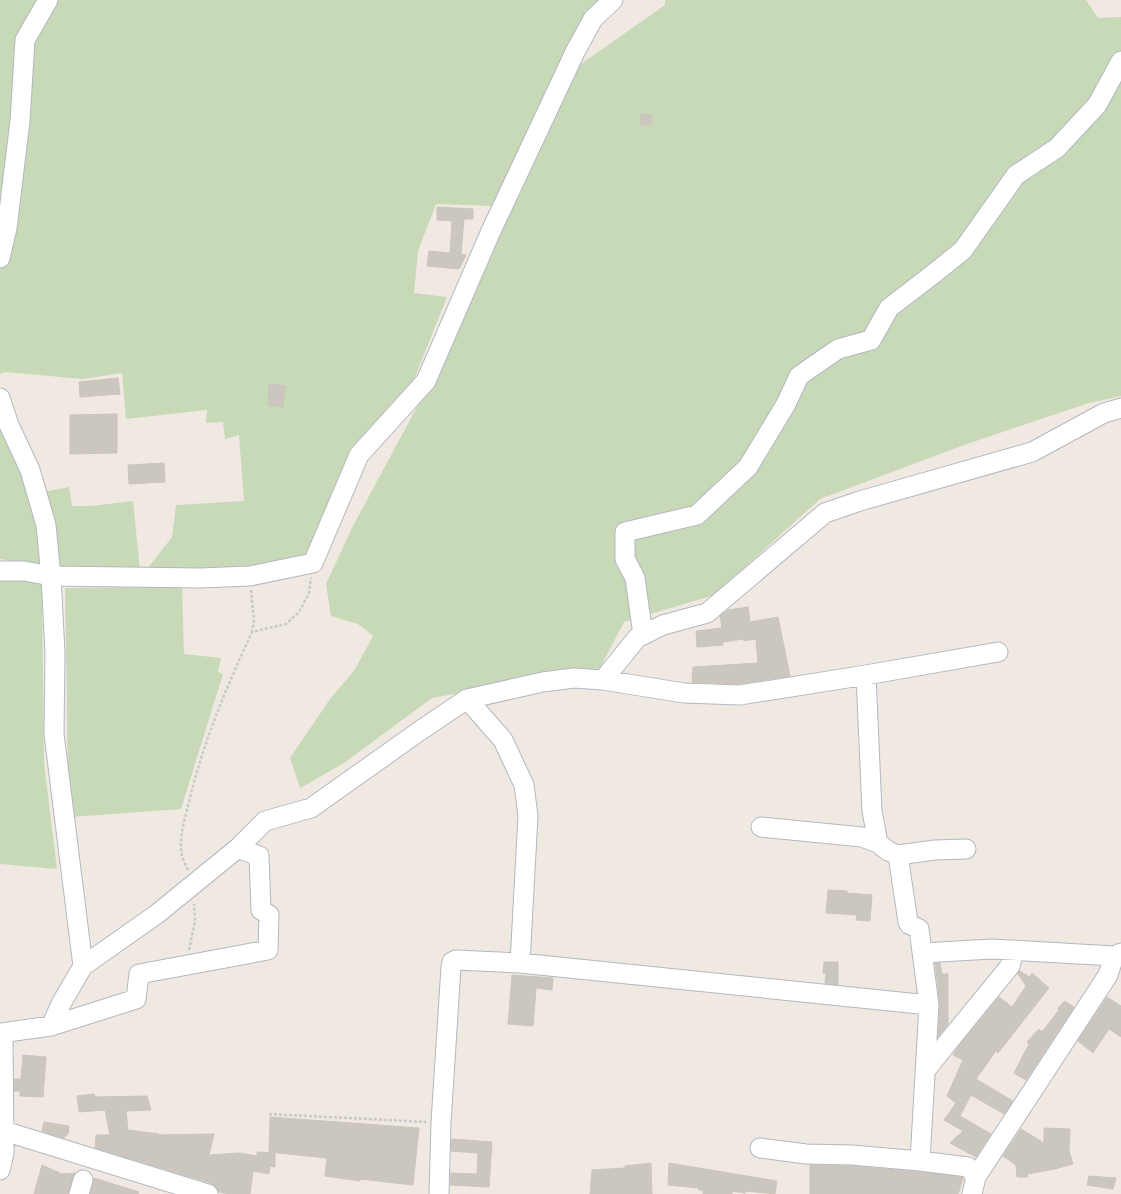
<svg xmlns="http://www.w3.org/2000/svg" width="1121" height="1194" viewBox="0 0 1121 1194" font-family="'Alegreya Sans',sans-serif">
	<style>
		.cemetery { fill: #c8d9b8 }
		.building { fill: #cbc7bf; stroke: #cbc5ba }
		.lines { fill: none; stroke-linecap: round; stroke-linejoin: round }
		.minor-casing { stroke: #b4b7c1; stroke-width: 21 }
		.path { stroke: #c9c9c9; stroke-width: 2.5; stroke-dasharray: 3 2; stroke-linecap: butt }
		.minor { stroke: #fff; stroke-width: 19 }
	</style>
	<rect width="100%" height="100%" fill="#efe9e1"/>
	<!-- cemetery -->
	<path class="cemetery" d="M0,0H604L574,33L493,206L436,204L418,251L414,293L447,297L413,382L357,457L306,554L253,570L145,572L172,537L176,505L244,501L239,435L225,439L223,422L206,423L207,410L126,419L122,373L83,379L5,372L0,374Z
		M665,0H1086L1098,18L1121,17V396L1089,403L967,444L820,499L714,595L624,622L600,668L432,698L344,763L300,788L290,758L330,699L354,671L373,636L358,624L331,616L326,584L353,526L455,336L537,149L578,66L665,5Z
		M0,415L10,450L33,493L42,565L0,559Z
		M69,487L72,506H91L133,501L140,571L61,572L44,492Z
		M0,577L42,583L44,763L57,869L0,864Z
		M182,587L184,654L221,658L218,672L223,674L181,809L71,817L68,775L65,588Z"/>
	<!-- building -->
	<path class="building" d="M641,114L652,115L651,125H641Z
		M437,207L473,209V219H464L461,254L466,255L459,269L427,266L429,251L450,253L452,221L437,220Z
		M118,378L120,394L80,397L79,382Z
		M269,384L285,386L283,407L268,406Z
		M117,414V453L70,454V415Z
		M164,463L165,482L129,484L128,465Z
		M748,607L750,622L778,617L790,676L738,684L692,682L693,667L758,663L756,639L744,641V639L723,642V645L697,647L696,631L722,628L720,616L728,610Z
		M828,890L847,891V893L872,895L870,921L856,920L857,915L826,913Z
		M824,962H838V985L825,983L826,973H823Z
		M935,963H940L942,974H948V1024L938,1037L940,1004Z
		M1019,971L1030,977L1032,973L1049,988L998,1053L996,1051L976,1079L1013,1101L1004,1114L971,1095L960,1116L991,1134L976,1157L950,1143L963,1131L944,1120L956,1103L947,1096L963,1060L953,1055L958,1047L999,997L1012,1007L1026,986L1018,974Z
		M512,975L553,978L552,990L536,988L533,1026L508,1024Z
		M1107,997L1121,1006V1037L1109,1029L1093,1053L1078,1041Z
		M1065,1001L1074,1007L1026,1080L1014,1073L1029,1044L1027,1042L1039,1029L1042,1032L1059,1010L1058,1008Z
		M23,1055L46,1057L43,1097L20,1096V1091H14V1079H21Z
		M94,1094L95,1097L147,1096L151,1110L126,1111L128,1130L159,1134L158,1135L214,1134L209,1155L240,1153L257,1156V1152L275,1153V1167L270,1166L269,1174L253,1171L250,1194H228L219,1192L216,1187L211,1183L95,1148L96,1135H110L105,1110L79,1112L77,1096Z
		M270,1117L419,1128L413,1185L360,1179V1181L325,1176L327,1158L269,1152Z
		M44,1122L69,1126L68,1134L64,1138L42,1131Z
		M1044,1128L1070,1129L1069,1151L1073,1164L1055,1169L1027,1174L1028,1177H1017L1016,1165L1003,1156L1021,1129L1044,1143Z
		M452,1139L492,1142L489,1187L450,1185L451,1173L477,1174L478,1153L451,1151Z
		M651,1163L652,1194H590L592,1170L625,1168V1166Z
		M669,1163L777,1181L775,1194L746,1191L745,1193L732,1191V1194H703V1190H699V1188L668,1185Z
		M42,1165L62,1174L75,1173L68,1194H34Z
		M810,1165L851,1166L919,1172L962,1177L963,1179L958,1194H810Z
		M1089,1176L1116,1178L1113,1189L1087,1185Z
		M94,1178L139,1192L138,1194H90Z"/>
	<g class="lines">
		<!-- minor casing -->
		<g class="minor-casing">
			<path id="minor" d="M0,258L7,228L20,121L25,40L48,0
				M0,398L9,425L30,470L46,525L51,576L55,653L54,734L83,966
				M0,571H24L51,576L200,578L250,576L313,563L359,455L426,381L491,231L575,52L593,19L613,0
				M643,635L635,578L625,559V532L697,515L748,467L786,404L799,376L838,349L871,340L889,308L932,275L963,250L1016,175L1057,148L1097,105L1121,61
				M866,675L872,811L878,843L888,851L898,855L908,922L909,924L919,929L929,1005L920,1161
				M603,680L637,638L663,625L707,613L825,513L860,501L1032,452L1104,413L1121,408
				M467,699L503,740L524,785L528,816L520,963
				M761,827L862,837L878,843
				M898,855L935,850L966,849
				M922,953L992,949L1114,956L1121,953
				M51,1026L62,1002L83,966L157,914L238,848L265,821L311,808L421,730L467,699L543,682L574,678L603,680L684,693L740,695L866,675L998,652
				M0,1033L51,1026L136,999L139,974L268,950L269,915L261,910L259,856L238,848
				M925,1071L948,1042L1010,966L1014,950
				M4,1131L208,1194
				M760,1148L806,1154L852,1155L920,1161L968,1167L976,1177
				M0,1170L4,1153L3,1033
				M79,1194L83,1180
				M439,1194L441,1123L451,967L452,962L456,960L520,963L929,1005
				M972,1194L976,1177L1108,975L1114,956"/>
		</g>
		<!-- path -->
		<path class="path" d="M251,590L254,621L252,632
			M188,870C185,864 181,856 181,850C180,832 186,815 190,798C204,740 227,686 252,632L286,624L299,612L309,593L311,578
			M189,950L195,921L194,904
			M269,1114L426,1122"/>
		<!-- minor -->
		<use href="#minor" class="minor"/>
	</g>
</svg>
